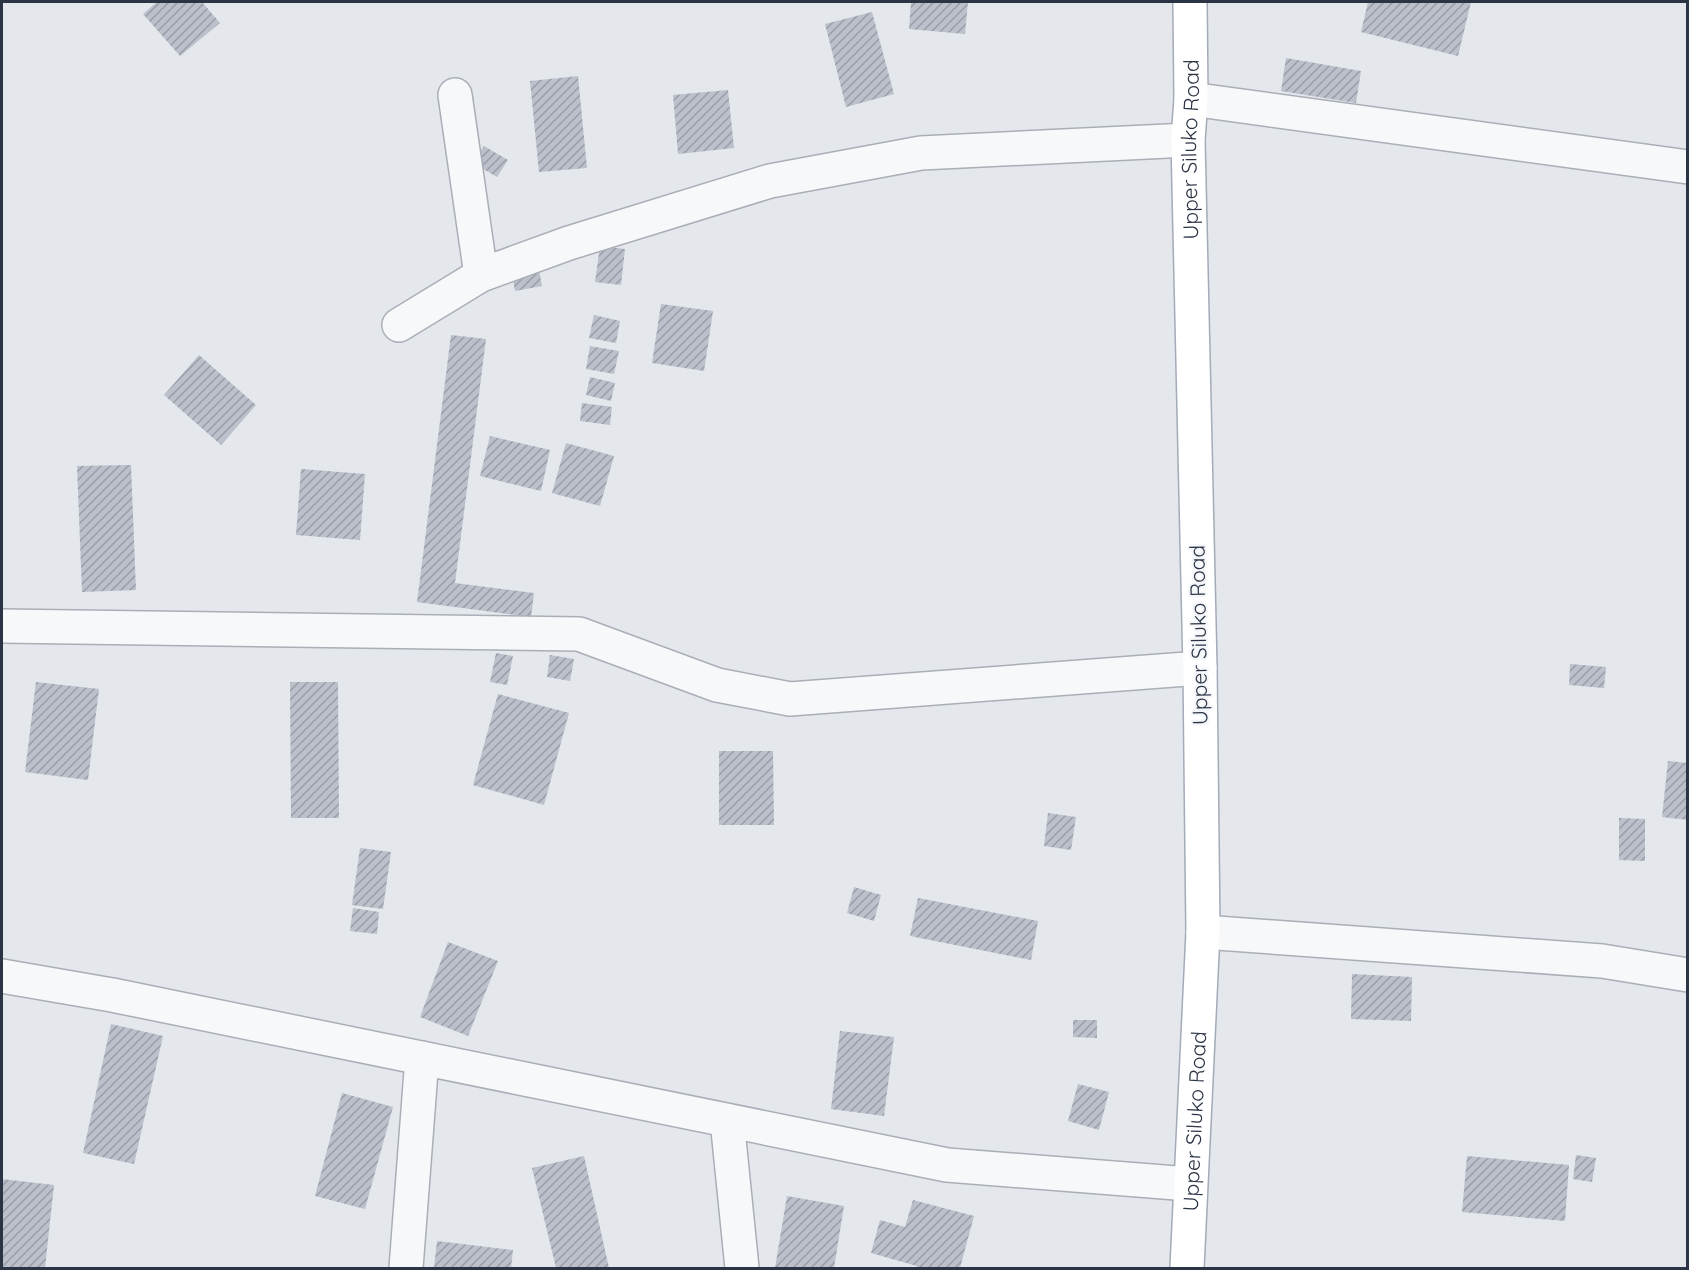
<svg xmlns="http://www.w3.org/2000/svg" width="1689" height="1270" viewBox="0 0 1689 1270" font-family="Quicksand,sans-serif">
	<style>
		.building { fill: url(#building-hatch) }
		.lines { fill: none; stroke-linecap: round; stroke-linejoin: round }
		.minor-casing { stroke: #a9aeb7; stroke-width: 36 }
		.primary-casing { stroke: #a3abb8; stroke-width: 36 }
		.minor { stroke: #f7f8fa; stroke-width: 33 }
		.primary { stroke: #fff; stroke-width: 33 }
		.labels { text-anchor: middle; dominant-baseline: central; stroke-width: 4.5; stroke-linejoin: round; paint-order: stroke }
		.street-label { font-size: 21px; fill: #2b3445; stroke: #f4f6f9 }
	</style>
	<defs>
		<pattern id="building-hatch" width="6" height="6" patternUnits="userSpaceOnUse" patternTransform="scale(1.5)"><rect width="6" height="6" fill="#bbc0ca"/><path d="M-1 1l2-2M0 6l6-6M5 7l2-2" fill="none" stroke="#989da6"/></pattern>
	</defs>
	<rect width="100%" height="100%" fill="#e4e7ec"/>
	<!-- building -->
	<path class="building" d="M157,2H202L220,23L180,56L143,14Z
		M911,2H968L965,34L909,29Z
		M1368,2H1471L1458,56L1361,32Z
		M872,12L894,94L846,107L825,24Z
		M1286,58L1361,71L1356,103L1281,91Z
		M578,76L587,168L539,172L530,81Z
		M728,90L734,148L678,154L673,95Z
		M484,146L508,160L497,177L473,163Z
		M600,246L625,249L621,285L595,282Z
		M538,265L542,286L515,291L511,269Z
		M661,304L713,311L704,371L652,363Z
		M594,315L620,321L616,343L589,338Z
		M451,335L486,339L455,583L534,593L531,617L417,602Z
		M590,346L619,351L614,374L586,369Z
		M199,355L256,405L221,445L164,395Z
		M590,377L615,383L611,401L586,395Z
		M582,403L612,407L610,425L580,421Z
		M490,436L550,450L541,491L480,476Z
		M566,443L614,456L600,506L552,493Z
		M131,465L136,590L82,592L77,466Z
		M301,469L365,474L360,540L296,535Z
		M496,653L513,656L507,685L490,682Z
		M550,655L574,659L570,681L547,677Z
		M1570,664L1606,667L1604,688L1569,685Z
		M36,682L99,689L88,780L25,772Z
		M290,682H338L339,818H291Z
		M498,694L569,713L544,805L473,785Z
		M719,751H773L774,825H719Z
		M1668,761L1688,763V820L1662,817Z
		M1048,813L1076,817L1071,850L1044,846Z
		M1619,818L1645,819V861L1619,860Z
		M360,848L391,852L383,909L352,905Z
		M854,887L881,895L874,921L847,913Z
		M918,898L1038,921L1031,960L910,936Z
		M353,908L379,912L377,934L350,931Z
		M448,942L498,961L468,1036L420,1017Z
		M1352,974L1412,977L1411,1021L1351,1019Z
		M1073,1020H1097V1038L1073,1037Z
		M111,1024L163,1036L134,1164L83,1153Z
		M840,1031L894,1037L884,1116L831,1109Z
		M1078,1084L1109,1092L1099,1130L1068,1121Z
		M342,1093L393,1107L365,1209L315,1196Z
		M1576,1155L1596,1158L1592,1182L1573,1179Z
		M584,1156L609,1268H556L532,1168Z
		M1467,1156L1569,1165L1565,1221L1462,1212Z
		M2,1179L54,1185L45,1268H2Z
		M787,1196L844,1206L834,1268H775Z
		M913,1200L974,1216L960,1268H916L917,1266L871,1253L880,1220L905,1227Z
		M437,1241L513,1250L511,1268H434Z"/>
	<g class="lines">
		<!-- minor casing -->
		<g class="minor-casing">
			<path id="minor" d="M455,95L481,275
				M1191,99L1688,167
				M399,325L481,275L569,243L770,181L921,153L1188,140
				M2,626L579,634L717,685L790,699L1200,668
				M1203,932L1602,961L1688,975
				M2,976L112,995L947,1165L1189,1184
				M727,1120L742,1268
				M406,1268L422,1058"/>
		</g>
		<!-- primary casing -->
		<g class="primary-casing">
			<g id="primary">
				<path id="s1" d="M1187,1268L1203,932L1200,668L1188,140L1191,99L1190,2"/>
			</g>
		</g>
		<!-- minor -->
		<use href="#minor" class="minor"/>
		<!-- primary -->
		<use href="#primary" class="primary"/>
	</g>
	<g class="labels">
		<!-- street labels -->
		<g class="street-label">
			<text stroke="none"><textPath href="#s1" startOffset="1119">Upper Siluko Road</textPath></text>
			<text transform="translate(1198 635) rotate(-91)">Upper Siluko Road</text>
			<text stroke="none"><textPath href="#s1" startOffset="147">Upper Siluko Road</textPath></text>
		</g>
	</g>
	<!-- border -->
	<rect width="1689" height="1270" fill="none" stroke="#2b3445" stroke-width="6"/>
</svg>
